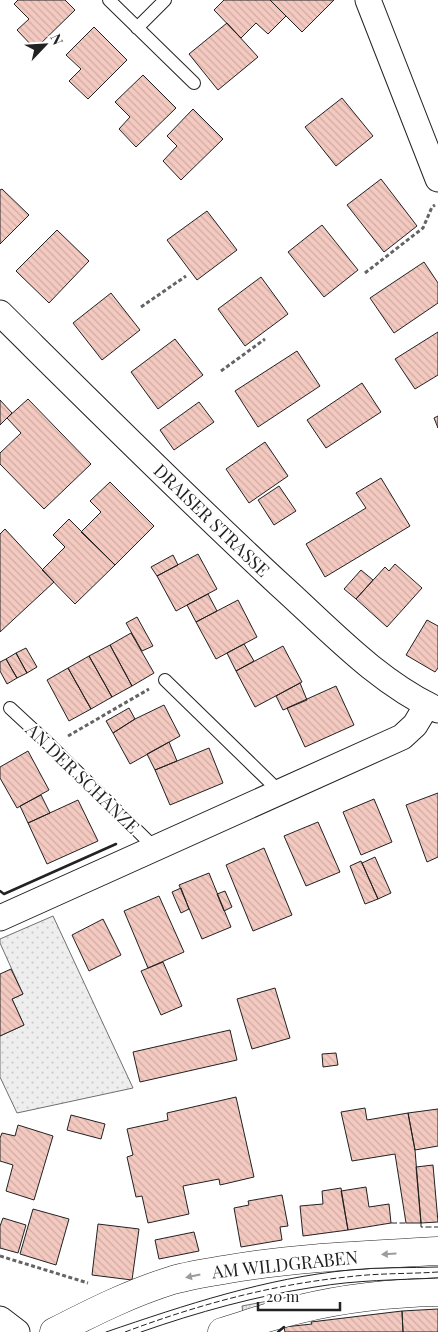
<svg xmlns="http://www.w3.org/2000/svg" width="438" height="1332" viewBox="0 0 438 1332" font-family="'Playfair Display',serif">
	<style>
		.grass { fill: url(#grass-tufts); stroke: #6f6f6f }
		.park { fill: url(#park-dots); stroke: #6f6f6f }
		.building { fill: url(#building-back-hatch); stroke: #222 }
		.lines { fill: none; stroke-linecap: round; stroke-linejoin: round }
		.lane-casing { stroke: #222; stroke-width: 14 }
		.street-casing { stroke: #222; stroke-width: 27 }
		.secondary-casing { stroke: #222; stroke-width: 29 }
		.path { stroke: #646464; stroke-width: 3; stroke-dasharray: 4 2.5; stroke-linecap: butt }
		.lane { stroke: #fff; stroke-width: 12 }
		.street { stroke: #fff; stroke-width: 25 }
		.secondary { stroke: #fff; stroke-width: 28 }
		.tram { stroke: #222; stroke-width: 1 }
		.fence { stroke: #222; stroke-width: 1; stroke-dasharray: 6 2.5; stroke-linecap: butt }
		.wall { stroke: #222; stroke-width: 2.5 }
		.oneway { fill: #9c9c9c }
		.labels { text-anchor: middle; dominant-baseline: central; stroke-width: 4; stroke-linejoin: round; paint-order: stroke }
		.street-label { font-size: 18px; fill: #222; stroke: #fff }
	</style>
	<defs>
		<pattern id="grass-tufts" width="24" height="20" patternUnits="userSpaceOnUse" patternTransform="scale(1.25)"><rect width="24" height="20" fill="#eee"/><path d="M3 7l-1-3M5 7V3M7 7l1-3M15 17l-1-3M17 17v-4M19 17l1-3" fill="none" stroke="#ccc"/></pattern>
		<pattern id="park-dots" width="8" height="8" patternUnits="userSpaceOnUse" patternTransform="scale(1.25)"><rect width="8" height="8" fill="#eee"/><path d="M2 2h.1M6 6h.1" fill="none" stroke="#ccc" stroke-width="1.8" stroke-linecap="round"/></pattern>
		<pattern id="building-back-hatch" width="6" height="6" patternUnits="userSpaceOnUse" patternTransform="scale(1.25)"><rect width="6" height="6" fill="#f3c9c0"/><path d="M-1 5l2 2M0 0l6 6M5-1l2 2" fill="none" stroke="#d0aca5"/></pattern>
	</defs>
	<rect width="100%" height="100%" fill="#fff"/>
	<!-- grass -->
	<path class="grass" d="M305,1294L306,1296L243,1314L242,1306Z"/>
	<!-- park -->
	<path class="park" d="M53,916L133,1088L17,1113L0,1077V1036L24,1025L12,999L23,994L0,943V939Z"/>
	<!-- building -->
	<path class="building" d="M18,0H65L75,10L35,49L17,30L29,19L14,4Z
		M224,0H270L286,16L268,34L256,23L241,38L214,10Z
		M270,0H334L302,32Z
		M227,23L258,57L218,90L189,54Z
		M94,27L127,60L88,99L69,81L81,69L66,55Z
		M143,75L176,108L136,147L119,129L130,117L115,102Z
		M342,98L373,136L336,166L305,127Z
		M193,109L223,139L181,180L163,161L177,146L167,136Z
		M381,179L417,226L384,252L347,205Z
		M2,189L29,215L0,244V190Z
		M207,211L237,250L197,280L167,240Z
		M322,225L358,270L324,297L288,252Z
		M57,230L89,261L49,303L16,271Z
		M424,262L438,283V303L394,333L370,298Z
		M261,277L288,314L245,346L218,309Z
		M111,293L140,330L102,360L73,323Z
		M438,332V375L415,389L395,359Z
		M175,339L203,375L158,409L131,372Z
		M297,351L320,386L258,427L235,391Z
		M362,383L381,412L326,448L307,420Z
		M28,399L91,464L44,509L0,464V453L21,433L7,418Z
		M0,400L12,413L0,425Z
		M199,402L214,422L174,450L160,430Z
		M438,416V428L434,418Z
		M265,442L288,476L249,503L226,469Z
		M381,478L410,526L325,577L306,544L366,508L356,493Z
		M110,482L154,526L115,565L81,532L101,512L90,501Z
		M279,486L296,511L274,525L258,500Z
		M69,519L115,565L75,604L42,570L65,547L53,535Z
		M5,529L54,582L0,632V534Z
		M198,554L217,589L176,611L157,576Z
		M173,555L178,565L157,576L151,567Z
		M395,564L422,588L387,627L356,599L385,567L389,571Z
		M361,570L373,580L356,599L344,589Z
		M208,594L217,611L196,622L187,605Z
		M238,600L257,637L216,659L196,622Z
		M137,617L153,646L142,651L126,623Z
		M427,620L438,626V668L435,672L406,655Z
		M131,633L154,673L132,686L110,645Z
		M244,644L254,661L236,671L227,653Z
		M110,645L132,686L112,697L89,656Z
		M283,646L302,682L255,707L236,671Z
		M26,648L37,667L27,673L16,653Z
		M16,653L27,673L17,678L6,659Z
		M89,656L112,697L91,709L68,668Z
		M6,659L17,678L7,684L0,671V662Z
		M68,668L91,709L69,721L47,680Z
		M300,683L307,700L283,710L276,696Z
		M336,686L354,725L305,747L287,708Z
		M164,705L180,736L130,764L113,733L135,719Z
		M129,708L135,719L113,733L106,721Z
		M169,742L177,761L155,770L147,754Z
		M209,748L223,783L170,805L155,770Z
		M28,751L49,790L17,808L0,778V767Z
		M438,793V857L427,862L406,805Z
		M41,795L50,813L28,823L20,806Z
		M374,799L392,842L361,855L343,812Z
		M78,800L98,841L47,864L28,823Z
		M318,822L340,872L306,886L284,836Z
		M264,848L292,915L253,931L226,865Z
		M375,857L391,893L378,899L362,863Z
		M361,861L378,899L365,904L350,866Z
		M209,873L231,927L202,939L179,885Z
		M181,888L189,909L181,913L172,892Z
		M225,891L232,907L224,911L217,894Z
		M159,896L184,952L148,968L124,911Z
		M103,919L121,955L89,971L72,935Z
		M163,962L182,1006L161,1015L141,971Z
		M11,969L23,994L12,999L24,1025L0,1036V974Z
		M275,988L290,1038L252,1049L237,999Z
		M230,1030L237,1060L140,1082L133,1052Z
		M336,1053L338,1065L323,1067L322,1054Z
		M236,1097L254,1177L220,1185L219,1179L183,1186L189,1214L148,1223L142,1196L136,1197L127,1157L133,1155L127,1129L168,1120L167,1113Z
		M365,1108L367,1120L408,1113L415,1150L421,1223H406L395,1154L352,1161L341,1112Z
		M438,1109V1146L415,1150L408,1113Z
		M71,1115L105,1124L101,1139L67,1130Z
		M18,1125L53,1136L34,1200L6,1191L13,1165L0,1161V1138L2,1133L15,1136Z
		M433,1165L438,1222L421,1223L416,1167Z
		M366,1187L369,1207L389,1204L391,1223L348,1230L341,1191Z
		M341,1188L348,1230L303,1236L300,1206L323,1204L322,1191Z
		M282,1195L288,1226L280,1227L282,1240L241,1247L234,1208L249,1205L248,1201Z
		M33,1209L69,1219L56,1265L20,1254Z
		M3,1218L26,1225L18,1253L0,1248V1226Z
		M98,1224L139,1229L132,1280L92,1275Z
		M194,1232L199,1251L159,1259L155,1240Z
		M438,1309V1332H403L402,1311Z
		M402,1311L403,1332H285L284,1327L312,1324L311,1322Z"/>
	<g class="lines">
		<!-- lane casing -->
		<g class="lane-casing">
			<path id="lane" d="M109,0L194,83
				M137,28L165,0
				M165,680L280,792
				M10,708L51,746L155,848"/>
		</g>
		<!-- street casing -->
		<g class="street-casing">
			<path id="street" d="M368,0L438,179
				M0,313C92,404 184,496 279,584C329,629 376,681 438,710
				M0,918L402,737L415,725L427,705
				M0,1319L17,1332"/>
		</g>
		<!-- secondary casing -->
		<g class="secondary-casing">
			<path id="secondary" d="M54,1332C93,1312 131,1293 173,1280C191,1275 211,1272 229,1269C298,1257 368,1255 438,1251
				M222,1332C248,1324 273,1315 300,1309C345,1298 391,1293 438,1292"/>
		</g>
		<!-- path -->
		<path class="path" d="M365,273L423,228L432,207L435,205
			M141,307L186,276
			M221,371L265,339
			M68,736L149,689
			M0,1256L88,1283"/>
		<!-- lane -->
		<use href="#lane" class="lane"/>
		<!-- street -->
		<use href="#street" class="street"/>
		<!-- secondary -->
		<use href="#secondary" class="secondary"/>
		<!-- tram -->
		<path class="tram" d="M106,1332C185,1305 266,1278 350,1270C379,1267 409,1268 438,1267
			M141,1332C198,1312 256,1296 315,1287C356,1280 397,1280 438,1278"/>
		<!-- fence -->
		<path class="fence" d="M391,1223H406
			M421,1223V1227H438
			M125,1332C197,1305 270,1285 347,1277C377,1273 408,1274 438,1272"/>
		<!-- wall -->
		<path class="wall" d="M0,891L4,894L116,844
			M278,1332L284,1327"/>
	</g>
	<!-- one-way arrows -->
	<defs><path id="oneway-solid" d="M-6-.8H1V-3.2L6.5 0L1 3.2V.8H-6Z" transform="scale(1.25)"/></defs>
	<g class="oneway">
		<use href="#oneway-solid" transform="translate(389 1254) rotate(177)"/>
		<use href="#oneway-solid" transform="translate(193 1276) rotate(168)"/>
	</g>
	<g class="labels">
		<!-- street labels -->
		<g class="street-label">
			<text transform="translate(212 520) rotate(44)">DRAISER STRASSE</text>
			<text transform="translate(83 778) rotate(44)">AN DER SCHANZE</text>
			<text transform="translate(285 1264) rotate(-6)">AM WILDGRABEN</text>
		</g>
	</g>
	<!-- north arrow -->
	<g transform="translate(45 45) rotate(65)" stroke="#ffffff" stroke-width="4" paint-order="stroke">
	<path d="M0-4L9 19L0 12L-9 19Z" fill="#222222"/>
	<text y="-8" font-size="14" font-weight="bold" text-anchor="middle" fill="#222222">N</text>
	</g>
	<!-- scale -->
	<path d="M258 1302v8h82v-8" fill="none" stroke="#222222" stroke-width="2.5"/>
	<text x="266" y="1302" font-size="15" fill="#222222" stroke="#ffffff" stroke-width="4" paint-order="stroke">20 m</text>
</svg>
